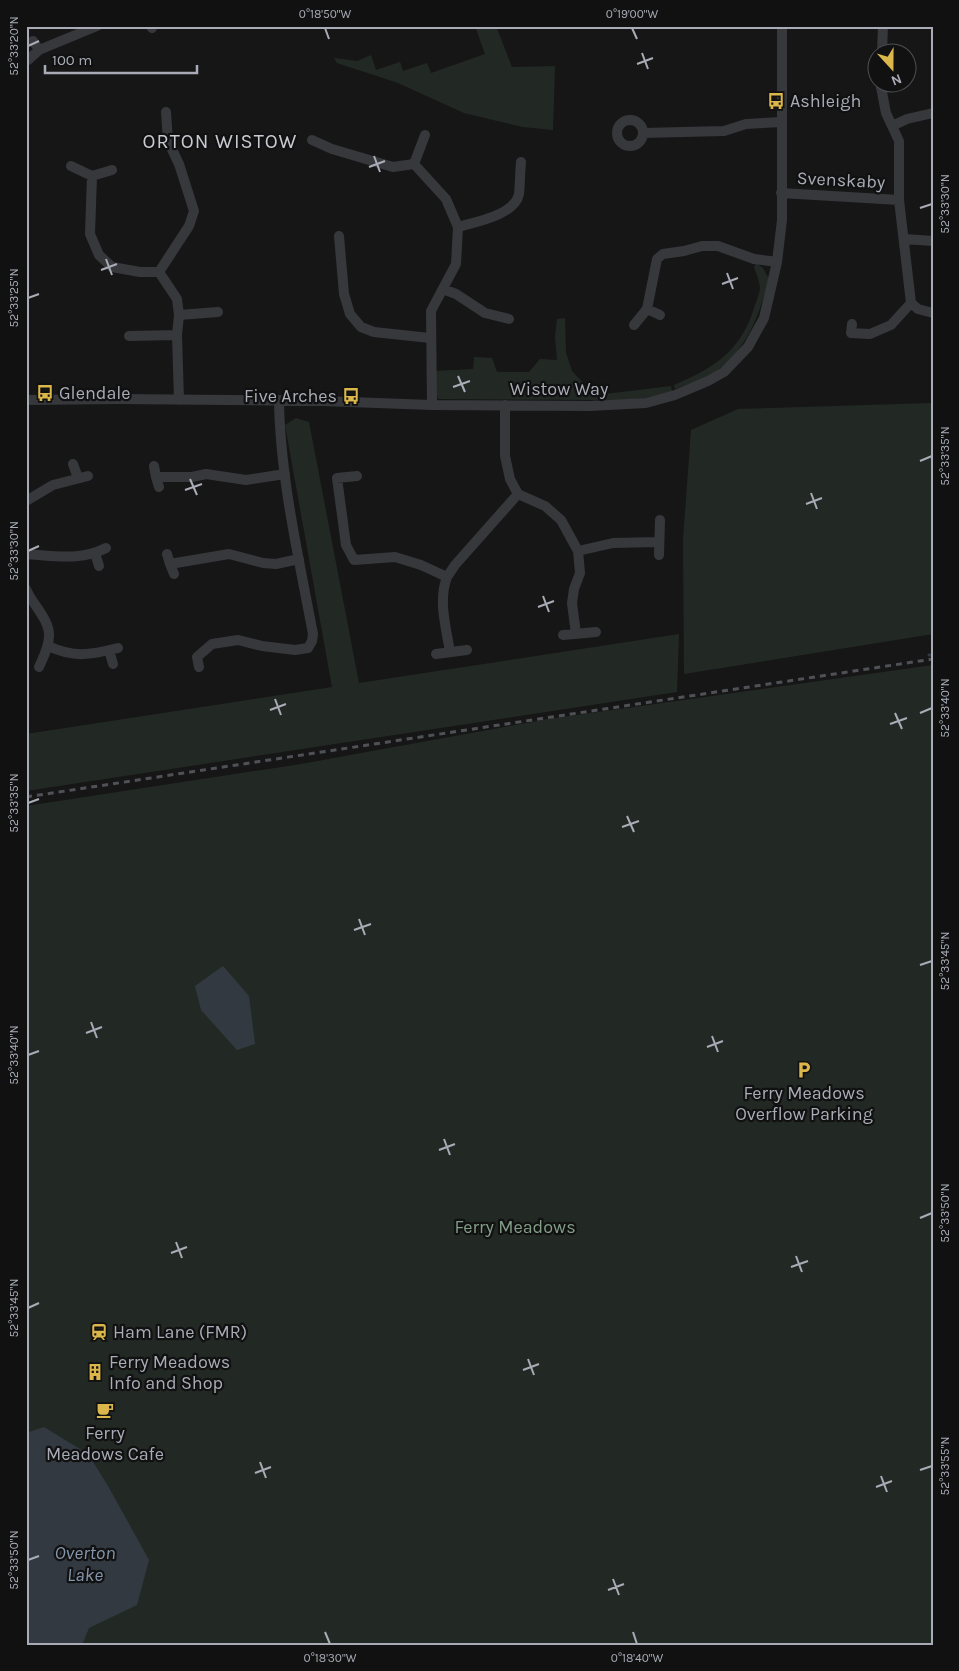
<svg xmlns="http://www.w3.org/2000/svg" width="959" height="1671" viewBox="0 0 959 1671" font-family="Karla,sans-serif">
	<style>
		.green { fill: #222924 }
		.water { fill: #333940 }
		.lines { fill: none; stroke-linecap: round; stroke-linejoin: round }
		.stream { stroke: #333940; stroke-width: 3 }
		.minor { stroke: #37383c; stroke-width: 10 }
		.rail { stroke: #505156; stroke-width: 3; stroke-dasharray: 6 5; stroke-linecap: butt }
		.ticks { fill: none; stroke: #a9acb6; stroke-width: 2 }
		.labels { text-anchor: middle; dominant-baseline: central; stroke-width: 4.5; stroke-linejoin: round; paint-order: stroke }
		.poi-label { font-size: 18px; fill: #a9acb6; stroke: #111112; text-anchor: start }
		.street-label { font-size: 18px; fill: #a9acb6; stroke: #111112 }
		.park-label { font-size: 18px; fill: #839e87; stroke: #111112 }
		.water-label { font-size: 19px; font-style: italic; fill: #8597ac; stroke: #111112 }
		.quarter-label { font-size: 20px; letter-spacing: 1px; fill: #cacbd2; stroke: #111112 }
		.neatline { fill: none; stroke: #a9acb6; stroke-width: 2 }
		.ticks-label { font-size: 12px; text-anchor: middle; fill: #a9acb6 }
	</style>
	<rect width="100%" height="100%" fill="#161617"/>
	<!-- green -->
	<path class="green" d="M475,26H496L512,67L555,66L553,130L523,127L464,113L398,83L337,63L334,58L357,61L371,55L376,70L400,62L403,71L427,63L431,73L485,54Z
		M756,263L763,268L769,279C759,315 747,351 714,373C703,381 688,384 675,389L674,385C714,368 741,351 754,308C756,302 759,295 760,289C760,282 756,273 754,267Z
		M565,318L566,353L572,371L588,388L605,394L671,386L672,391L645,398L618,400L439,399L435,396V371L473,369L474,357L492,358L497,372H529L540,359L557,360L555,337L557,319Z
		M933,403V634L684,674L683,540L691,430L738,409Z
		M296,418L309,422L359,683L679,634L677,692L26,791V734L332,687L285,425Z
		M933,665V1645H26V806L301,764L548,719Z"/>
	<!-- water -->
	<path class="water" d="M223,966L249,996L255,1044L237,1050L201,1010L195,986Z
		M44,1427L88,1454L108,1486L149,1560L137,1605L89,1628L82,1645H26V1433Z"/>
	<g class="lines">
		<!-- stream -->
		<path class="stream" d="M929,655H933"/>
		<!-- minor -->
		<path class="minor" d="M151,26L152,28
			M33,41L39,50
			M882,52L883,26
			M28,60L39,50L97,26
			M880,82L886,113L899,141V200
			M617 133a13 13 0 1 1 26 0a13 13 0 1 1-26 0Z
			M892,126L907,119L933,113
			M643,133L724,131L746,124L781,122
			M312,140L332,149L393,167L414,164L446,199L458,227L456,264L431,311L432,405
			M414,164L425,135
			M71,166L92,176L112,170
			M92,176L90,234L99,255L112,267L140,272H159L177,299L179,315L177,335L179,400
			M781,193L899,200L911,303L891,325L870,334L851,333L852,324
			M458,227C475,222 515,215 519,194C520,184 520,173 521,162
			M339,236L344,294L350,314L361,327L374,332L430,338
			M905,239L933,241
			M159,272L189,226L194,211L179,164L168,141L166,112
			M443,289L456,294L485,313L509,319
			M911,303L918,309L933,313
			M647,309L660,315
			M179,315L218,312
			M634,325L647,309L657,259L663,254L684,251L702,246H718L754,259L777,262
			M129,336L177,335
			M26,400L119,399L322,401L432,405L590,406L646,403L675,395L708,381L724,372L748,347L764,318L777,262L782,220V26
			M505,405V456L510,479L518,494L545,506L561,520L578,551L580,573L574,589L572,603L576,634
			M73,464L78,478
			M154,466L156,477H192L206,474L246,480L285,474
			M357,476L337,478L346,545L354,560L395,557L421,565L447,577L455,565L518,494
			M156,477L159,487
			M26,501L53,485L88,476
			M578,551L613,543L658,542
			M95,553L99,566
			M26,554C54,556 81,561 106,548
			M167,554L170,564L229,554L263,563L276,564L299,559
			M659,555L660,520
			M170,564L174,574
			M447,577C438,601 446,627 450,652
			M26,589C32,604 50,620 49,636C49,647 43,658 39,667
			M563,635L596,632
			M48,646C74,658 90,655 118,648
			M109,650L113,664
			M436,654L467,650
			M199,667L197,657L212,644L238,640L262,646L295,650L308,648L312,641L313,634C299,559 280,477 279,400"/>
		<!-- rail -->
		<path class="rail" d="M26,797L933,659"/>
	</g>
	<!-- ticks -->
	<path class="ticks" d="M325,28L329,39M632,28L637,39M28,46L39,41M642,53L648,69M637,64L653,58M374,156L380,172M369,167L385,161M920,208L932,204M106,259L112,275M101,270L117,264M727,273L733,289M722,284L738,278M28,298L39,294M458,376L465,392M453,387L470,381M920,461L932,456M190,479L197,495M185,490L202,484M811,493L817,509M806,504L822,498M28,551L39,546M543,596L549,612M538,607L554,601M275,699L281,715M270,710L286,704M895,713L902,729M920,713L932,708M890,724L907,718M28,803L39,799M627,816L634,832M622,827L639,821M359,919L365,935M354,930L371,924M920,965L932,961M91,1022L97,1038M86,1033L102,1027M712,1036L718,1052M707,1047L723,1041M28,1055L39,1051M444,1139L450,1155M439,1150L455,1144M920,1218L932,1213M176,1242L182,1258M171,1253L187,1247M796,1256L802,1272M791,1267L808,1261M28,1308L39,1303M528,1359L534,1375M523,1370L539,1364M260,1462L266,1478M920,1470L932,1466M255,1473L271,1467M881,1476L887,1492M876,1487L892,1481M28,1560L39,1556M613,1579L619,1595M608,1590L624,1584M325,1632L330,1644M633,1632L637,1644"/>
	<!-- icons -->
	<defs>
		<g id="bus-bare" transform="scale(1.35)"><path d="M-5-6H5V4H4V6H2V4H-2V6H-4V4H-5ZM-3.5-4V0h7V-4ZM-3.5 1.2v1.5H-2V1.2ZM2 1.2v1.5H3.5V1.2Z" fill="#dbb64a" stroke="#111112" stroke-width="2.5" paint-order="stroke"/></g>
		<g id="parking-bare" transform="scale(1.35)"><path d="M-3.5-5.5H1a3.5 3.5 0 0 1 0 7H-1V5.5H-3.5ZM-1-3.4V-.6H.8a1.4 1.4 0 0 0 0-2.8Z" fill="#dbb64a" stroke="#111112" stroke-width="2.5" paint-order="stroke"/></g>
		<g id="station-bare" transform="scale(1.35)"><path d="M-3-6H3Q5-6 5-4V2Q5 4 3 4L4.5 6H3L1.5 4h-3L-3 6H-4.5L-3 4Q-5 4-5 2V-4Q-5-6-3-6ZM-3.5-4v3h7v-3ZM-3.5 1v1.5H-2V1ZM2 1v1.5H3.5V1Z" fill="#dbb64a" stroke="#111112" stroke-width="2.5" paint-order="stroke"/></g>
		<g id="building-bare" transform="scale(1.35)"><path d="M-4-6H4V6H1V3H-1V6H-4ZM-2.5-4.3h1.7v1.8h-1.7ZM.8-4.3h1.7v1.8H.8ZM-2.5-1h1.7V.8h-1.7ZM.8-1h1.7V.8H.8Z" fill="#dbb64a" stroke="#111112" stroke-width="2.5" paint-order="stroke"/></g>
		<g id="cafe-bare" transform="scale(1.35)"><path d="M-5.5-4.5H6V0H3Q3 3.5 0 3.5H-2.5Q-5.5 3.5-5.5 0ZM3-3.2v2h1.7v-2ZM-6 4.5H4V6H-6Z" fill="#dbb64a" stroke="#111112" stroke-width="2.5" paint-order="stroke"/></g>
	</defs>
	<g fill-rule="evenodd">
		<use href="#bus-bare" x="776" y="101"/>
		<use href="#bus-bare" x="45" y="393"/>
		<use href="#bus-bare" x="351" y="396"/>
		<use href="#parking-bare" x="804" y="1070"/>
		<use href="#station-bare" x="99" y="1332"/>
		<use href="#building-bare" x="95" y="1372"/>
		<use href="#cafe-bare" x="105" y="1410"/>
	</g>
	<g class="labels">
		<!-- poi labels -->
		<g class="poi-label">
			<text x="790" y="101">Ashleigh</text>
			<text x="59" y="393">Glendale</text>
			<text x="337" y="396" text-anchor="end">Five Arches</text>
			<text x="804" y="1093" text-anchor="middle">Ferry Meadows<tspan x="804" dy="21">Overflow Parking</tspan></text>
			<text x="113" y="1332">Ham Lane (FMR)</text>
			<text x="109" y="1362">Ferry Meadows<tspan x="109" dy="21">Info and Shop</tspan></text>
			<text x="105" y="1433" text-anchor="middle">Ferry<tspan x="105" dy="21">Meadows Cafe</tspan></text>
		</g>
		<!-- street labels -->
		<g class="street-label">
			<text transform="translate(841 180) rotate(3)">Svenskaby</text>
			<text x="559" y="389">Wistow Way</text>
		</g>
		<!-- park labels -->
		<g class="park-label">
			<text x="515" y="1227">Ferry Meadows</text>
		</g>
		<!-- water labels -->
		<g class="water-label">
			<text x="85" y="1553">Overton<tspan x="85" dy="22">Lake</tspan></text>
		</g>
		<!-- quarter labels -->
		<g class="quarter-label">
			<text x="220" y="141">ORTON WISTOW</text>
		</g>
	</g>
	<!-- border -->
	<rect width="959" height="1671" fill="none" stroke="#111112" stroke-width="55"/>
	<!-- north arrow -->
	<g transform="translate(892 68) rotate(159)"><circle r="24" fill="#111112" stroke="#4e4f54"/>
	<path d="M0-4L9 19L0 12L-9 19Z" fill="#dbb64a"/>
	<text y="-8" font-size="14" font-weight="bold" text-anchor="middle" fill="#a9acb6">N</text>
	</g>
	<!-- scale -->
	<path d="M45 65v8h152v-8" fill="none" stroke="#a9acb6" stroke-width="2.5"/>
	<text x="52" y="65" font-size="15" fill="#a9acb6" stroke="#111112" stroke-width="4" paint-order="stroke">100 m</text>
	<rect x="28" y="28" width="904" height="1616" class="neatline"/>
	<g class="ticks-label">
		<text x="325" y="18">0°18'50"W</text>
		<text x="632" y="18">0°19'00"W</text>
		<text transform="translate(14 46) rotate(-90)" y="4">52°33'20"N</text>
		<text transform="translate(945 204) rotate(-90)" y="4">52°33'30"N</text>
		<text transform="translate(14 298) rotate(-90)" y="4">52°33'25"N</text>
		<text transform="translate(945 456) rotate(-90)" y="4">52°33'35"N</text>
		<text transform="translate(14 551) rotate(-90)" y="4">52°33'30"N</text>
		<text transform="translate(945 708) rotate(-90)" y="4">52°33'40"N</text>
		<text transform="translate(14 803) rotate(-90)" y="4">52°33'35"N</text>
		<text transform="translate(945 961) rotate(-90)" y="4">52°33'45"N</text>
		<text transform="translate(14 1055) rotate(-90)" y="4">52°33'40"N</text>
		<text transform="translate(945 1213) rotate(-90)" y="4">52°33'50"N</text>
		<text transform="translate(14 1308) rotate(-90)" y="4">52°33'45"N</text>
		<text transform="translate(945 1466) rotate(-90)" y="4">52°33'55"N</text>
		<text transform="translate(14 1560) rotate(-90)" y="4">52°33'50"N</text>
		<text x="330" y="1662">0°18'30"W</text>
		<text x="637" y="1662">0°18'40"W</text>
	</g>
</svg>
